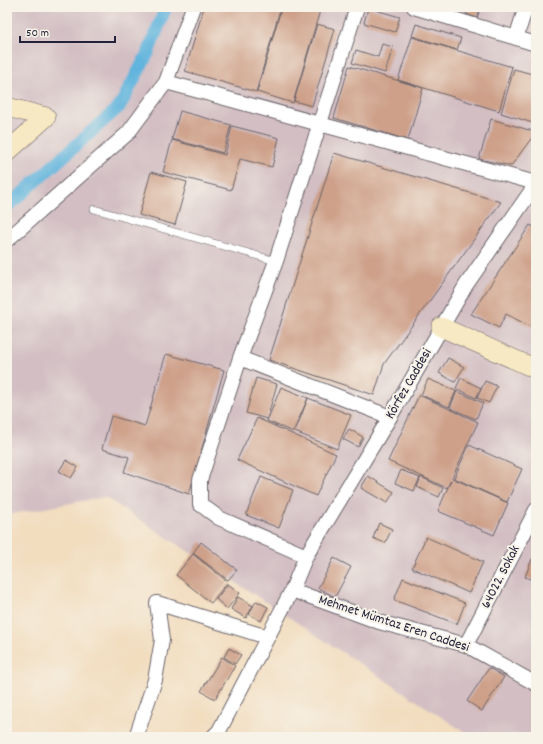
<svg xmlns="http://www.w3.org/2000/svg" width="543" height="744" viewBox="0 0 543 744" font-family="Dekko,sans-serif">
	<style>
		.industrial { fill: #d2bec3 }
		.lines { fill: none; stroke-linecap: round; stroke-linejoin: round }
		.canal { stroke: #61b4dd; stroke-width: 13 }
		.building { fill: #cea089 }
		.lane-casing { stroke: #6b6369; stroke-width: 8 }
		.street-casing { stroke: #6b6369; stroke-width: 16 }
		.secondary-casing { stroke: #6b6369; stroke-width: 20 }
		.lane { stroke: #fff; stroke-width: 7 }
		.street { stroke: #fff; stroke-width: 14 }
		.secondary { stroke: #f7e9c3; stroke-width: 19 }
		.labels { text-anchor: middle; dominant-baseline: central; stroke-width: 4; stroke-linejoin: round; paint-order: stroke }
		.street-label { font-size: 14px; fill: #22223b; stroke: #f7f3e8 }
	</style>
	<rect width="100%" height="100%" fill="#f7f3e8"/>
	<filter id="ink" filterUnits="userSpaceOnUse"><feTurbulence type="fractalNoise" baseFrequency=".025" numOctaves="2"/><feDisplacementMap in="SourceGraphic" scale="8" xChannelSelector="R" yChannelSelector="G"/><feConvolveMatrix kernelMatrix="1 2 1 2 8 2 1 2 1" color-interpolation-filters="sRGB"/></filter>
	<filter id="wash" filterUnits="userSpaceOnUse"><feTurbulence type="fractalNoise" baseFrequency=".012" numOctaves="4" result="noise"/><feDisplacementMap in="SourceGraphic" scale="16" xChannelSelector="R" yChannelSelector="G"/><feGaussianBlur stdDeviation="0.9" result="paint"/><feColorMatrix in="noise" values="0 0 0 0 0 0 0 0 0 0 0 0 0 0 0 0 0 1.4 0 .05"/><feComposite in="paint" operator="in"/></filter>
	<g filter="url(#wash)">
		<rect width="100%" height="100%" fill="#f2ddbf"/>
		<!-- industrial -->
		<path class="industrial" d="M7,7H536V737H472L105,497L7,515Z"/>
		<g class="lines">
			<!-- canal -->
			<path class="canal" d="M7,207L120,106L148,53L166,7"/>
		</g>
		<g id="blocks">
			<!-- building -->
			<path class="building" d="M204,7H271L280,10L256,92L185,71Z
				M275,7H321L293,103L257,92L281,9Z
				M469,7L480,9L477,18L466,14Z
				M368,8L400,17L395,32L364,23Z
				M317,24L335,29L312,106L294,101Z
				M416,24L461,38L457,50L412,36Z
				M412,37L512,67L499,111L398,80Z
				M382,44L393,47L385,73L352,63L356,50L378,57Z
				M349,66L423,88L408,140L334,118Z
				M514,69L536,75V124L501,113Z
				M180,111L231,125L223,153L172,139Z
				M491,119L536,132L511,166L479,159Z
				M232,126L279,138L272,167L240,159L231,190L163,172L172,140L225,155Z
				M334,153L501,202L384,364L374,395L269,360Z
				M151,172L187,182L175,225L139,215Z
				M530,225L536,228V318L531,327L506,314L499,328L471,314Z
				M166,354L224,370L189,494L124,472L129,457L102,449L111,416L145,426Z
				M448,358L464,367L455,382L439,373Z
				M256,378L277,384L267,419L246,413Z
				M461,378L481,388L476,398L456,388Z
				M428,379L456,391L449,407L421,395Z
				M485,381L497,386L489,403L477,398Z
				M281,387L308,398L293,432L267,421Z
				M457,391L483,403L476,419L450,408Z
				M419,395L478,422L452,478L508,503L494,535L438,511L451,480L447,488L388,461Z
				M308,398L351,415L337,449L295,432Z
				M257,418L336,454L316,496L237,460Z
				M349,429L363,437L358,447L343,439Z
				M469,445L522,469L507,502L454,478Z
				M66,460L78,467L71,478L59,471Z
				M401,470L420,478L414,491L395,483Z
				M368,476L394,492L387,503L361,488Z
				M261,477L293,490L279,528L246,515Z
				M421,477L443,488L439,497L417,487Z
				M379,523L392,529L385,543L373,538Z
				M426,537L483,562L469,593L412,568Z
				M201,542L237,570L228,580L193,553Z
				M193,554L228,582L211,603L176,575Z
				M334,558L351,567L335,597L318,588Z
				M532,559L536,561V581L525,577Z
				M403,578L465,603L457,624L394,600Z
				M228,584L240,593L227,609L216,599Z
				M238,597L253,606L246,618L231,609Z
				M256,601L268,607L261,621L249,614Z
				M229,648L241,655L235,664L224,657Z
				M222,657L235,666L215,699L201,691Z
				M489,668L504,677L482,711L467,701Z"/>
		</g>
	</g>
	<g filter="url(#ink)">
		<use href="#blocks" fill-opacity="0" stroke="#6b6369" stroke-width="1"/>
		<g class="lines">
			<!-- lane casing -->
			<g class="lane-casing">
				<path id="lane" d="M94,209L276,261"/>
			</g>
			<!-- street casing -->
			<g class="street-casing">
				<path id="street" d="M414,7L536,44
					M516,38L526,7
					M166,82L536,183
					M7,240L128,133L166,82L193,7
					M240,358L390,417
					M306,556L219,518L200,504V480L240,358L276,261L357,7
					M292,590L379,622L466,645L536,684
					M466,645L536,510
					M136,737L155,680L162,640L157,603L267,637
					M213,737L219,731L292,590L306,556L390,417L466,285L536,184"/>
			</g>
			<!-- secondary casing -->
			<g class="secondary-casing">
				<path id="secondary" d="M7,107L46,117
					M7,152L46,117
					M441,327L536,369"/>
			</g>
			<!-- lane -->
			<use href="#lane" class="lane"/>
			<!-- street -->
			<use href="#street" class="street"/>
			<!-- secondary -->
			<use href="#secondary" class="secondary"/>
		</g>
	</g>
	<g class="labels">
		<!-- street labels -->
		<g class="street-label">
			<text transform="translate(409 384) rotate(-60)">Körfez Caddesi</text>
			<text transform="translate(501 577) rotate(-63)">64022. Sokak</text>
			<text transform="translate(394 624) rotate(18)">Mehmet Mümtaz Eren Caddesi</text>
		</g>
	</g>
	<!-- margin -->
	<rect width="543" height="744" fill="none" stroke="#f7f3e8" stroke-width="24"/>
	<!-- scale -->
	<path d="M20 36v6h95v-6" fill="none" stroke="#22223b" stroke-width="2"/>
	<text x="26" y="36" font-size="12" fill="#22223b" stroke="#f7f3e8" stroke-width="3" paint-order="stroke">50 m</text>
</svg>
